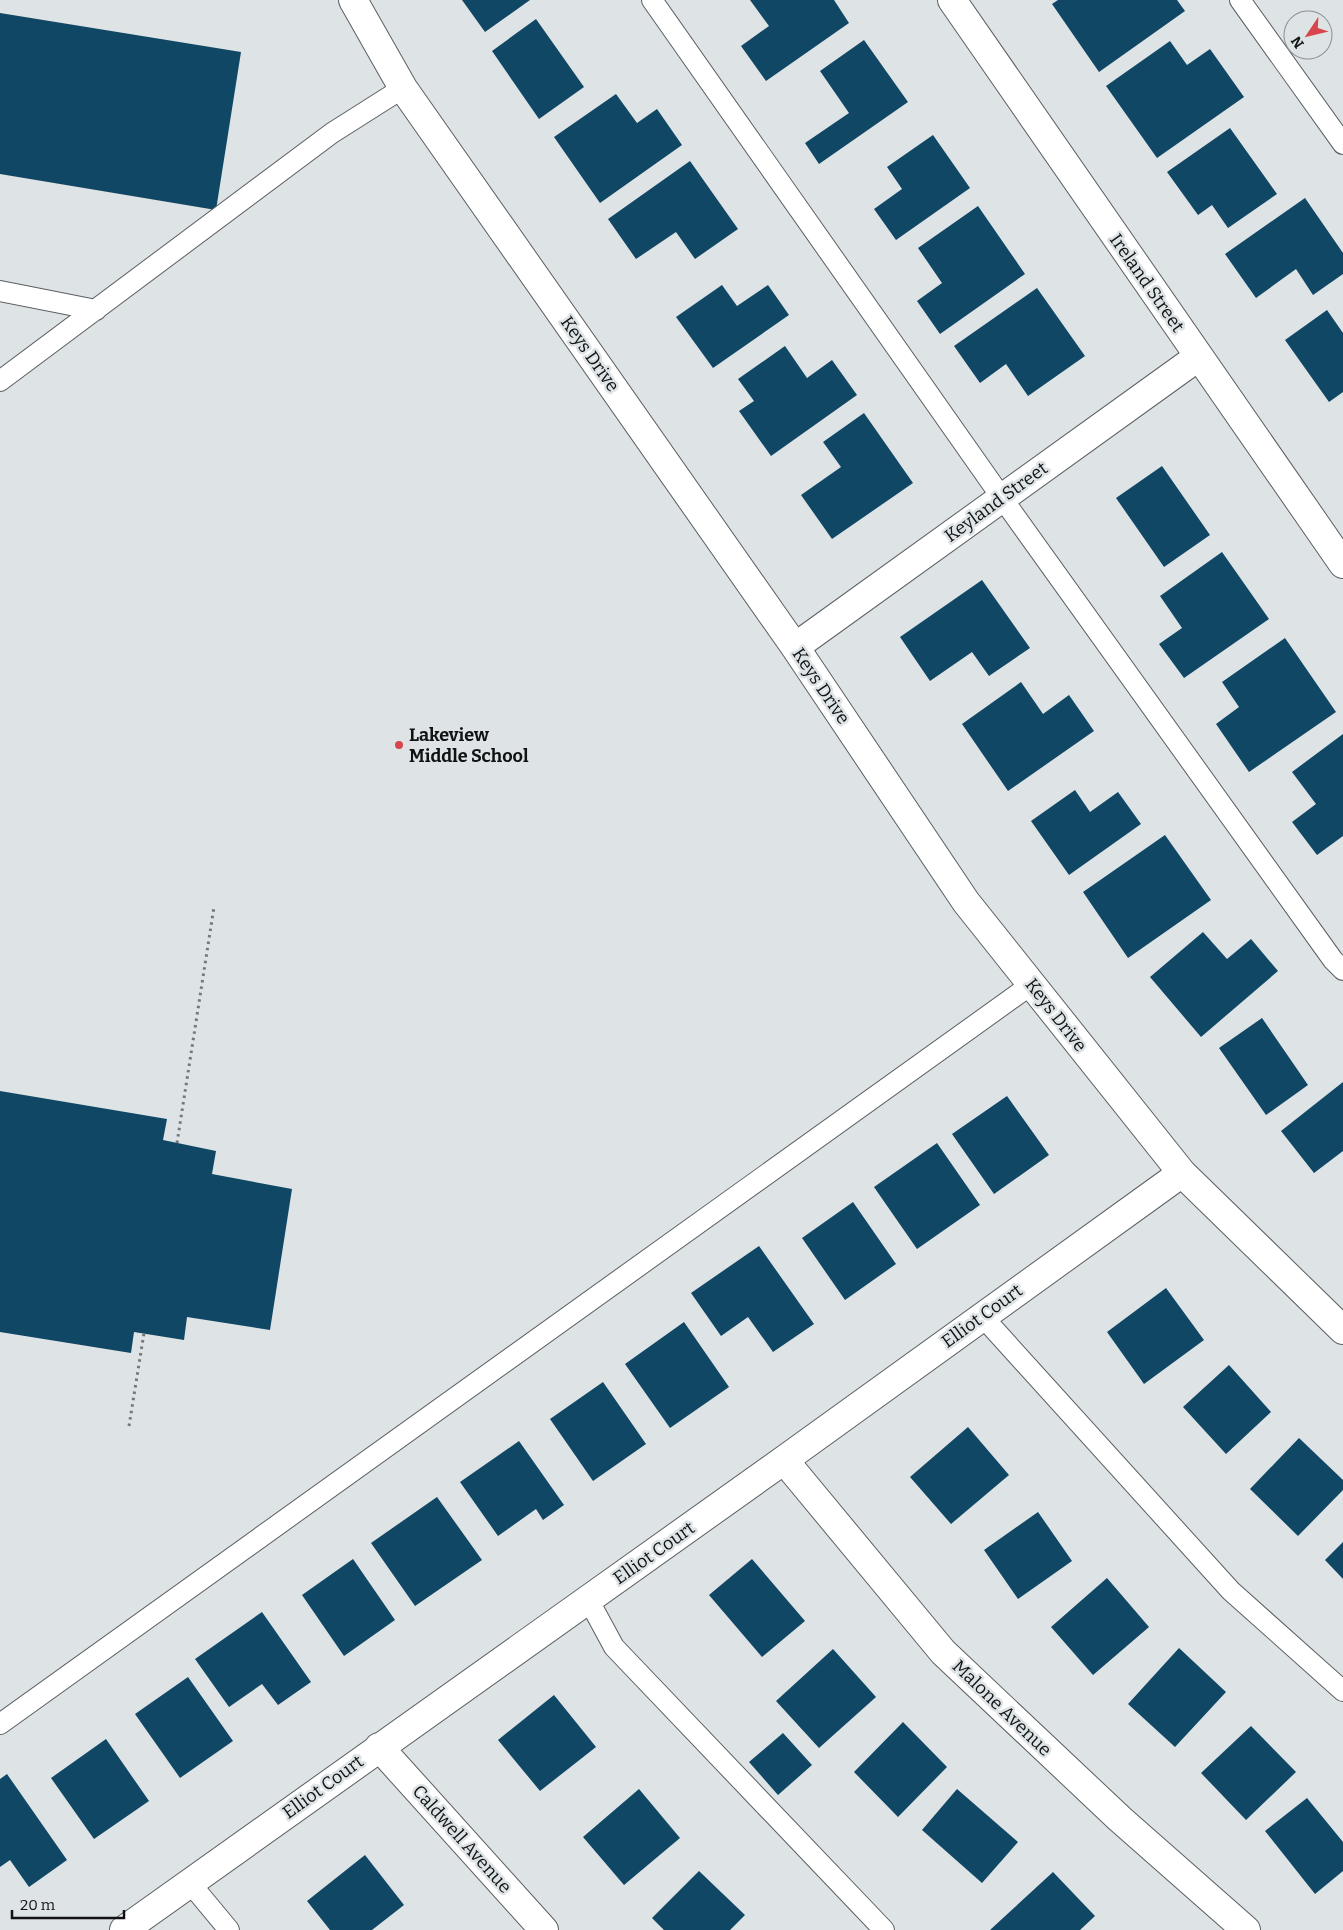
<svg xmlns="http://www.w3.org/2000/svg" width="1343" height="1930" viewBox="0 0 1343 1930" font-family="Bitter,serif">
	<style>
		.building { fill: #104765 }
		.lines { fill: none; stroke-linecap: round; stroke-linejoin: round }
		.lane-casing { stroke: #5b5f62; stroke-width: 22 }
		.street-casing { stroke: #5b5f62; stroke-width: 30 }
		.path { stroke: #74787a; stroke-width: 3; stroke-dasharray: 2.5 4; stroke-linecap: butt }
		.lane { stroke: #fff; stroke-width: 20 }
		.street { stroke: #fff; stroke-width: 28 }
		.poi-dot { fill: #d6464b; stroke: #dee3e6; stroke-width: 2 }
		.labels { text-anchor: middle; dominant-baseline: central; stroke-width: 5; stroke-linejoin: round; paint-order: stroke }
		.street-label { font-size: 18px; fill: #101213; stroke: #dee3e6 }
		.poi-label { font-size: 18px; font-weight: bold; fill: #101213; stroke: #dee3e6; text-anchor: start }
	</style>
	<rect width="100%" height="100%" fill="#dee3e6"/>
	<!-- building -->
	<path class="building" d="M462,0H530L485,32Z
		M750,0H834L849,23L766,81L741,46L769,26Z
		M1058,0H1177L1185,11L1099,72L1052,4Z
		M0,13L241,52L216,210L0,174Z
		M536,19L584,87L539,119L492,51Z
		M864,40L908,102L819,164L805,143L849,113L820,71Z
		M1170,41L1187,65L1210,49L1244,97L1157,158L1106,86Z
		M616,94L637,123L657,109L682,145L600,203L554,137Z
		M1230,128L1277,194L1228,228L1212,205L1198,215L1167,172Z
		M933,135L970,188L896,240L874,209L902,189L887,167Z
		M690,161L738,229L695,259L676,232L636,259L608,219Z
		M1305,198L1343,253V274L1313,295L1296,269L1256,298L1225,254Z
		M978,206L1025,274L940,334L917,301L942,283L918,248Z
		M722,285L737,306L768,285L789,315L713,368L676,317Z
		M1037,288L1085,356L1028,396L1006,364L980,383L954,346Z
		M1327,310L1343,333V392L1329,402L1285,340Z
		M785,346L807,378L832,360L857,395L771,456L739,411L754,401L738,379Z
		M864,413L913,483L832,539L801,495L841,467L823,442Z
		M1162,466L1210,535L1164,567L1116,498Z
		M1222,552L1269,619L1184,678L1159,644L1182,628L1160,596Z
		M982,580L1030,648L989,676L972,652L930,681L900,637Z
		M1285,638L1336,712L1249,772L1216,724L1239,707L1222,682Z
		M1021,682L1043,714L1069,695L1094,731L1008,791L962,724Z
		M1343,734V836L1317,855L1292,822L1316,804L1292,772Z
		M1075,790L1090,812L1118,792L1141,824L1069,875L1031,821Z
		M1165,835L1211,900L1128,958L1083,892Z
		M1203,932L1227,959L1251,939L1278,971L1201,1037L1150,977Z
		M1262,1018L1308,1085L1266,1115L1219,1048Z
		M1343,1082V1151L1314,1173L1281,1131Z
		M0,1091L167,1119L163,1140L216,1151L212,1174L292,1189L270,1330L187,1317L184,1340L134,1332L131,1353L0,1332Z
		M1007,1096L1049,1155L994,1194L952,1134Z
		M937,1143L980,1205L917,1249L874,1187Z
		M853,1202L896,1264L845,1300L802,1238Z
		M759,1246L814,1324L773,1352L748,1317L721,1336L691,1293Z
		M1166,1288L1204,1340L1144,1384L1107,1332Z
		M684,1322L729,1387L670,1428L625,1364Z
		M1229,1365L1271,1412L1226,1454L1183,1407Z
		M603,1382L646,1444L593,1481L550,1419Z
		M968,1427L1009,1475L951,1524L910,1477Z
		M1299,1438L1343,1480V1490L1298,1536L1250,1489Z
		M519,1441L564,1505L543,1520L536,1509L498,1536L460,1482Z
		M437,1497L482,1560L415,1606L371,1543Z
		M1038,1512L1072,1561L1018,1599L984,1550Z
		M1343,1542V1579L1325,1560Z
		M353,1559L395,1620L344,1656L302,1595Z
		M752,1559L805,1621L762,1657L709,1595Z
		M1107,1578L1149,1627L1093,1675L1051,1627Z
		M262,1612L311,1682L278,1705L262,1684L229,1707L195,1659Z
		M1179,1648L1226,1692L1175,1747L1128,1704Z
		M833,1649L876,1697L819,1748L776,1701Z
		M188,1677L233,1741L180,1778L135,1714Z
		M554,1695L596,1747L540,1791L498,1740Z
		M903,1722L947,1767L898,1817L854,1772Z
		M1251,1726L1296,1772L1246,1820L1201,1773Z
		M783,1733L812,1765L778,1795L749,1762Z
		M106,1739L149,1801L94,1839L51,1778Z
		M7,1774L67,1860L29,1887L10,1860L0,1867V1779Z
		M639,1789L680,1838L624,1885L583,1837Z
		M957,1789L1018,1842L982,1883L922,1830Z
		M1307,1798L1343,1842V1871L1315,1894L1265,1831Z
		M365,1855L404,1905L372,1930H330L307,1901Z
		M699,1871L745,1915L730,1930H664L652,1918Z
		M1053,1872L1095,1916L1080,1930H990Z"/>
	<g class="lines">
		<!-- lane casing -->
		<g class="lane-casing">
			<path id="lane" d="M652,0L1002,498L1333,960L1343,970
				M1240,0L1343,144
				M0,291L96,310
				M0,381L332,133L403,88
				M982,1316L1231,1591L1343,1691
				M588,1599L614,1647L884,1930
				M0,1724L1032,984
				M190,1883L229,1930"/>
		</g>
		<!-- street casing -->
		<g class="street-casing">
			<path id="street" d="M353,0L403,88L795,647L966,902L1182,1173L1343,1330
				M952,0L1343,564
				M795,647L1198,357
				M784,1460L943,1652L1120,1819L1246,1930
				M379,1747L544,1930
				M124,1930L784,1460L1182,1173"/>
		</g>
		<!-- path -->
		<path class="path" d="M177,1143L214,907
			M129,1426L144,1333"/>
		<!-- lane -->
		<use href="#lane" class="lane"/>
		<!-- street -->
		<use href="#street" class="street"/>
	</g>
	<!-- markers -->
	<circle class="poi-dot" cx="399" cy="745" r="5"/>
	<g class="labels">
		<!-- street labels -->
		<g class="street-label">
			<text transform="translate(1147 283) rotate(55)">Ireland Street</text>
			<text transform="translate(590 354) rotate(55)">Keys Drive</text>
			<text transform="translate(996 502) rotate(-36)">Keyland Street</text>
			<text transform="translate(821 686) rotate(56)">Keys Drive</text>
			<text transform="translate(1056 1015) rotate(52)">Keys Drive</text>
			<text transform="translate(982 1316) rotate(-36)">Elliot Court</text>
			<text transform="translate(654 1553) rotate(-35)">Elliot Court</text>
			<text transform="translate(1002 1708) rotate(44)">Malone Avenue</text>
			<text transform="translate(323 1787) rotate(-36)">Elliot Court</text>
			<text transform="translate(462 1839) rotate(48)">Caldwell Avenue</text>
		</g>
		<!-- poi labels -->
		<g class="poi-label">
			<text x="409" y="735">Lakeview<tspan x="409" dy="21">Middle School</tspan></text>
		</g>
	</g>
	<!-- north arrow -->
	<g transform="translate(1308 35) rotate(235)"><circle r="24" fill="#dee3e6" stroke="#8c8f92"/>
	<path d="M0-4L9 19L0 12L-9 19Z" fill="#d6464b"/>
	<text y="-8" font-size="14" font-weight="bold" text-anchor="middle" fill="#101213">N</text>
	</g>
	<!-- scale -->
	<path d="M12 1910v8h112v-8" fill="none" stroke="#101213" stroke-width="2.5"/>
	<text x="20" y="1910" font-size="15" fill="#101213" stroke="#dee3e6" stroke-width="4" paint-order="stroke">20 m</text>
</svg>
